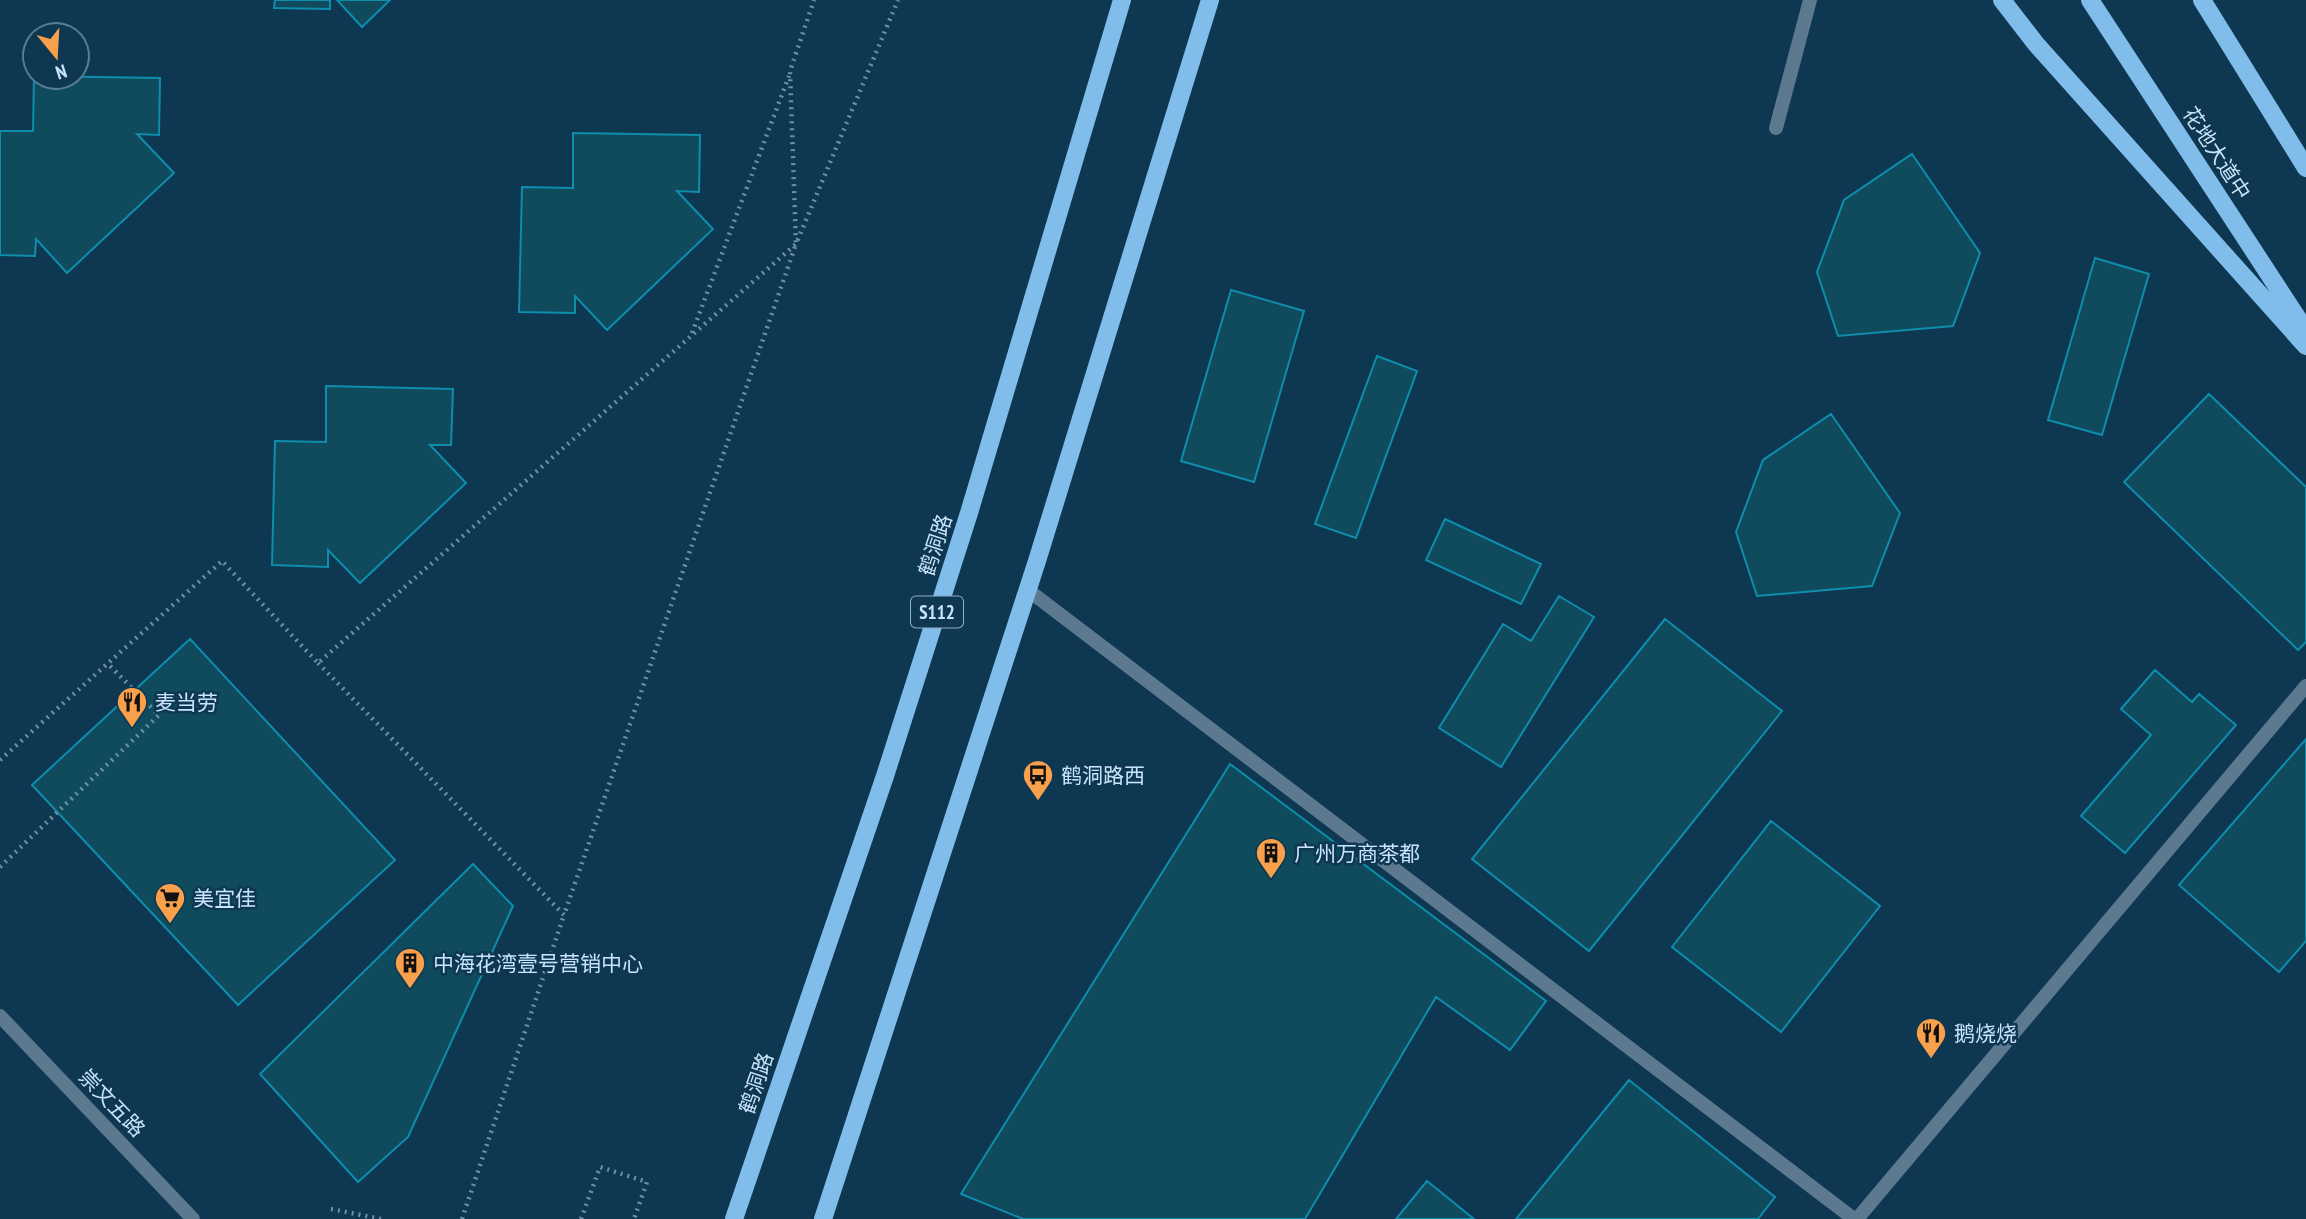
<svg xmlns="http://www.w3.org/2000/svg" width="2306" height="1219" viewBox="0 0 2306 1219" font-family="'PT Sans Narrow','Noto Sans SC',sans-serif">
	<style>
		.building { fill: #0f4b5d; stroke: #0e8dad; stroke-width: 2 }
		.lines { fill: none; stroke-linecap: round; stroke-linejoin: round }
		.path { stroke: #6d90a8; stroke-width: 4.5; stroke-dasharray: 2 5; stroke-linecap: butt }
		.service { stroke: #5c798f; stroke-width: 14 }
		.minor { stroke: #5c798f; stroke-width: 14 }
		.tertiary { stroke: #5c798f; stroke-width: 14 }
		.primary { stroke: #80bdeb; stroke-width: 18 }
		.labels { text-anchor: middle; dominant-baseline: central; stroke-width: 5; stroke-linejoin: round; paint-order: stroke }
		.shield { fill: #0e3751; stroke: #90b0c7; stroke-width: 2 }
		.shield-label { font-size: 19px; font-weight: bold; fill: #c8e4fa }
		.street-label { font-size: 21px; fill: #c8e4fa; stroke: #0e3751 }
		.poi-label { font-size: 21px; fill: #c8e4fa; stroke: #0e3751; text-anchor: start }
	</style>
	<rect width="100%" height="100%" fill="#0e3751"/>
	<!-- building -->
	<path class="building" d="M275,0H330V9L274,8Z
		M337,0H390L362,27Z
		M34,76L160,78L159,135L137,134L174,173L67,273L36,239L35,256L0,255V131H33Z
		M573,133L700,135L699,192L677,191L713,229L607,330L575,296V313L519,312L522,187L573,188Z
		M1912,154L1980,253L1953,326L1838,336L1817,272L1844,200Z
		M2095,258L2149,274L2102,435L2048,420Z
		M1231,290L1304,311L1254,482L1181,461Z
		M1377,356L1417,371L1356,538L1315,524Z
		M326,386L453,389L451,445H430L466,483L360,583L328,550V567L272,565L275,441L326,442Z
		M2209,394L2306,487V642L2298,650L2124,482Z
		M1831,414L1900,513L1872,586L1757,596L1736,532L1763,460Z
		M1445,519L1541,564L1521,604L1426,560Z
		M1559,596L1594,617L1501,767L1439,728L1503,624L1531,641Z
		M1665,619L1782,711L1589,951L1472,859Z
		M190,639L395,860L238,1005L32,785Z
		M2155,670L2192,702L2199,694L2236,725L2125,853L2081,816L2151,735L2121,709Z
		M2306,739V941L2279,972L2179,885Z
		M1230,764L1546,1001L1510,1050L1436,997L1305,1219H1023L961,1194Z
		M1771,821L1880,906L1781,1032L1672,947Z
		M473,864L513,906L408,1137L358,1182L260,1074Z
		M1629,1080L1775,1197L1758,1219H1516Z
		M1427,1181L1474,1219H1396Z"/>
	<g class="lines">
		<!-- path -->
		<path class="path" d="M692,333L789,76
			M318,663L564,915L796,244L790,71L814,0
			M0,760L222,561L318,663L796,244L898,0
			M0,867L159,715L108,664
			M331,1209L381,1219
			M462,1219L564,915
			M581,1219L600,1167L647,1182L634,1219"/>
		<!-- service -->
		<path class="service" d="M1776,128L1810,0"/>
		<!-- minor -->
		<path class="minor" d="M1028,590L1854,1219
			M1857,1219L2306,686"/>
		<!-- tertiary -->
		<path class="tertiary" d="M0,1016L193,1219"/>
		<!-- primary -->
		<path class="primary" d="M2002,0L2036,44L2306,346
			M2090,0L2306,331
			M2202,0L2306,168
			M734,1219L885,776L969,513L1122,0
			M823,1219L1037,561L1210,0"/>
	</g>
	<!-- icons -->
	<defs>
		<g id="restaurant-pin" transform="scale(1.575)"><path d="M0 17L-7.5 6A9.5 9.5 0 1 1 7.5 6Z" fill="#f8a04b" stroke="#0e3751"/><path d="M-5-6h1v4h1v-4h1v4h1v-4h1v5L-1.5 .5V6h-2V.5L-5-1ZM5-6V6H3V1.5H1.5Q1.5-4 5-6Z" fill="#111"/></g>
		<g id="bus-pin" transform="scale(1.575)"><path d="M0 17L-7.5 6A9.5 9.5 0 1 1 7.5 6Z" fill="#f8a04b" stroke="#0e3751"/><path d="M-5-6H5V4H4V6H2V4H-2V6H-4V4H-5ZM-3.5-4V0h7V-4ZM-3.5 1.2v1.5H-2V1.2ZM2 1.2v1.5H3.5V1.2Z" fill="#111"/></g>
		<g id="building-pin" transform="scale(1.575)"><path d="M0 17L-7.5 6A9.5 9.5 0 1 1 7.5 6Z" fill="#f8a04b" stroke="#0e3751"/><path d="M-4-6H4V6H1V3H-1V6H-4ZM-2.5-4.3h1.7v1.8h-1.7ZM.8-4.3h1.7v1.8H.8ZM-2.5-1h1.7V.8h-1.7ZM.8-1h1.7V.8H.8Z" fill="#111"/></g>
		<g id="supermarket-pin" transform="scale(1.575)"><path d="M0 17L-7.5 6A9.5 9.5 0 1 1 7.5 6Z" fill="#f8a04b" stroke="#0e3751"/><path d="M-6-5.5h2.5l.6 2H6L4.5 2H-2.5L-4.4-4H-6ZM-1.5 3.2a1.3 1.3 0 1 0 .1 0ZM3 3.2a1.3 1.3 0 1 0 .1 0Z" fill="#111"/></g>
	</defs>
	<g fill-rule="evenodd">
		<use href="#restaurant-pin" x="132" y="702"/>
		<use href="#bus-pin" x="1038" y="775"/>
		<use href="#building-pin" x="1271" y="853"/>
		<use href="#supermarket-pin" x="170" y="898"/>
		<use href="#building-pin" x="410" y="963"/>
		<use href="#restaurant-pin" x="1931" y="1033"/>
	</g>
	<g class="labels">
		<!-- shield labels -->
		<rect class="shield" x="911" y="596.5" width="52" height="31" rx="5"/>
		<g class="shield-label">
			<text x="937" y="612">S112</text>
		</g>
		<!-- street labels -->
		<g class="street-label">
			<text transform="translate(2217 153) rotate(57)">花地大道中</text>
			<text transform="translate(935 545) rotate(-72)">鹤洞路</text>
			<text transform="translate(756 1083) rotate(-71)">鹤洞路</text>
			<text transform="translate(112 1103) rotate(46)">崇文五路</text>
		</g>
		<!-- poi labels -->
		<g class="poi-label">
			<text x="155" y="702">麦当劳</text>
			<text x="1061" y="775">鹤洞路西</text>
			<text x="1294" y="853">广州万商茶都</text>
			<text x="193" y="898">美宜佳</text>
			<text x="433" y="963">中海花湾壹号营销中心</text>
			<text x="1954" y="1033">鹅烧烧</text>
		</g>
	</g>
	<!-- north arrow -->
	<g transform="translate(56 56) rotate(162)"><circle r="33" fill="#0e3751" stroke="#587c95" stroke-width="2"/>
	<path d="M0-5L12 26L0 18L-12 26Z" fill="#f8a04b"/>
	<text y="-10" font-size="19" font-weight="bold" text-anchor="middle" fill="#c8e4fa">N</text>
	</g>
</svg>
